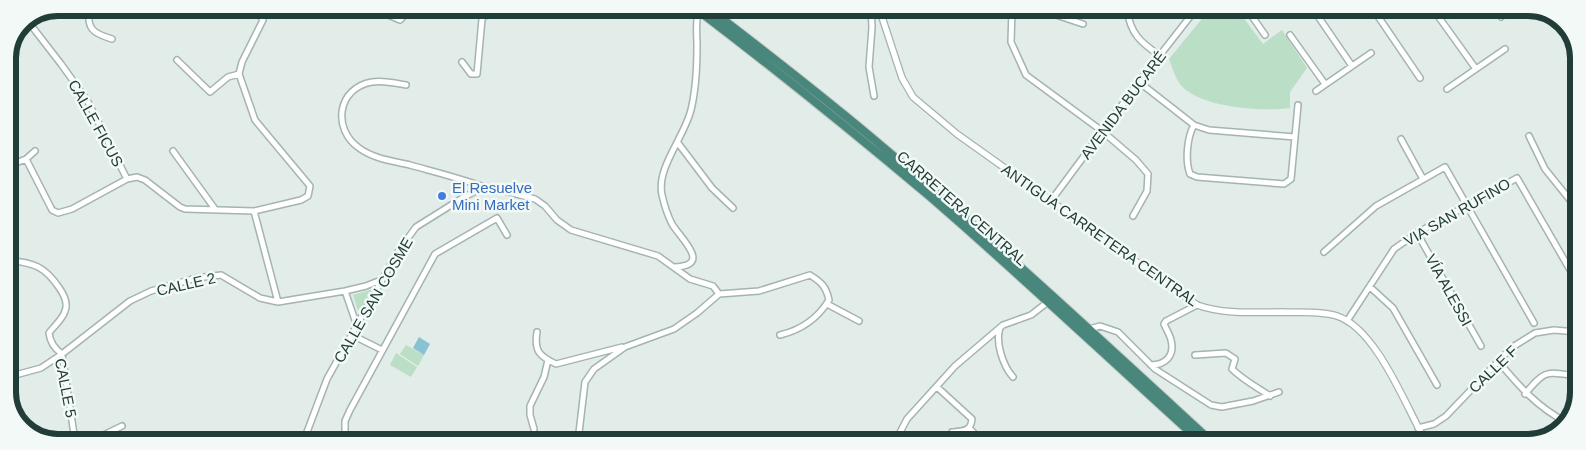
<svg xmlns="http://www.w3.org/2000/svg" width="1586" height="450" viewBox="0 0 1586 450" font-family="Arial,sans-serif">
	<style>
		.green { fill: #badec6 }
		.water { fill: #89c2d2 }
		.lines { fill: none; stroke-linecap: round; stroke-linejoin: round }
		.minor-casing { stroke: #a4b4b0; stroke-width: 8 }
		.tertiary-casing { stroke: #a4b4b0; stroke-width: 8 }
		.trunk-casing { stroke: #c1c9c7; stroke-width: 10 }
		.minor { stroke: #fff; stroke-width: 5 }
		.tertiary { stroke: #fff; stroke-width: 5.5 }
		.trunk { stroke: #49867c; stroke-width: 8 }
		.shop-dot { fill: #3f7fe0; stroke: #f2f9f6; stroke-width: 2 }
		.labels { text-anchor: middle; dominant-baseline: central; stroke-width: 5; stroke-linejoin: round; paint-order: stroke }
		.street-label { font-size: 15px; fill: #213d38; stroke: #f2f9f6 }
		.shop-label { font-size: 15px; fill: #366cbe; stroke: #f2f9f6; text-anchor: start }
		.rim { fill: none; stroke: #213d38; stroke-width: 6 }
	</style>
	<rect width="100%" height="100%" fill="#e2ece8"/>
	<!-- green -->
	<path class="green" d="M1210,9H1237L1263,44L1282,30L1307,68L1290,92V108C1262,112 1199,108 1180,84C1175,77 1172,67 1169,59Z
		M376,288L360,317L353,295Z
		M406,345L424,355L418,366L400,354Z
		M396,353L417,367L411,377L390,365Z"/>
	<!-- water -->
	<path class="water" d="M419,337L430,344L424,355L413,348Z"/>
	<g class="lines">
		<!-- minor casing -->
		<g class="minor-casing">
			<path id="minor" d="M89,8C87,29 92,33 112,39
				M871,8L872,27L869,67L874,96
				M1012,9L1011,42L1026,75L1102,131L1136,160L1148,174L1147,191L1133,216
				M1038,9L1083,24
				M1127,9C1130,33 1140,42 1159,55
				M1247,9L1265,35
				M1313,9L1352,66
				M1373,9L1420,78
				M1433,9L1476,69
				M1496,9L1501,17
				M386,14L400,20L411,8
				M27,20L61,64L87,100L127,179
				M1290,35L1325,84
				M177,60L210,92L228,77L239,74
				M462,62L471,74H477L482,19L489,12L498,8
				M1139,82L1194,125L1209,130L1295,137
				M406,85C395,83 383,80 372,82C337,88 332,129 359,148C374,159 393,161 410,165C435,172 460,178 484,187
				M1575,86L1578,87
				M1447,89L1505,49
				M1316,91L1371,53
				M1194,125C1187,137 1185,161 1190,174L1197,177L1284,184L1291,179L1298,105
				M1529,136L1545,169L1578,210
				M1401,139L1423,179
				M678,143L712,188L733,208
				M173,151L215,209
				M26,159L50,206L52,210L58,213L72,209L127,179L137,177L145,180L180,207L185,209L254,211L301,200L308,196L310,186L255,120L239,74L242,62L263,20L255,8
				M8,166L26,159L35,151
				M1050,202L1139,82L1196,9
				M254,211L278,302
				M1417,233L1481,346
				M1324,252L1376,206L1445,167L1534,323
				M8,260C34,263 45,266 60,289C64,295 68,304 65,311C63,319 54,326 49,333C50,342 55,349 62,354L75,441
				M674,267C713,266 681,239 672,224C668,216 664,204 662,195C656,168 684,138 691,110C696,89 697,68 697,46C697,35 695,20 699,9
				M1370,287L1393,308L1437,385
				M345,291L357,326
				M719,294L759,291L810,275C821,282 826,286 829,300C818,318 801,330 780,335
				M827,304L859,321
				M1347,321L1394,249L1417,233L1517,178L1573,275
				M1000,328C995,342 1003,366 1013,377
				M1089,329L1100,326L1118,332L1155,369L1211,405L1222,407L1253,401L1279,392
				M537,332C534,351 539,356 556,364L622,347
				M352,335L382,350
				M1195,355L1226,353L1235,359L1232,369C1243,380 1257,387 1270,396
				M1498,361C1519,386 1537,407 1566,422
				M1151,365C1166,365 1175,355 1171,340C1170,335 1166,329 1164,324L1166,321L1197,305
				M8,377L41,368L62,354L130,301L151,291L196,278L221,275L260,298L278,302L345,291L366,286L381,280
				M937,387L972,419C971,431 964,431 952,432
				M1525,394C1546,369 1545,372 1577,376
				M969,428L983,442
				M1418,428L1434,424L1446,416L1511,348L1535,333L1554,330L1577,332
				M534,429L530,415V406L544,377L548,360
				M91,441L122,426
				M165,441V440
				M307,441V432L327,379L397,253L416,227L464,197L484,187L505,191L535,199L545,206L557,220L571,230L658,256L690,279L713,286L719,294
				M345,441V421L350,410L435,254L497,218L507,235
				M472,441L473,438
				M578,441L585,382L594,369L625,347L674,329L697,313L719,294
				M895,442L907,419L955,366L1003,325L1031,315L1049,301"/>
		</g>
		<!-- tertiary casing -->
		<g class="tertiary-casing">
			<path id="tertiary" d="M879,8L902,78L913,97L957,134L1197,305C1226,315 1254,312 1284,312C1301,313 1321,311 1337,316C1377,329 1406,407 1426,442"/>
		</g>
		<!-- trunk casing -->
		<g class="trunk-casing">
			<path id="trunk" d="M695,8C774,68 852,131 928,195C1021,275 1110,360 1201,442
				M708,8C763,50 818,93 871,137C988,235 1100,339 1212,442"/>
		</g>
		<!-- minor -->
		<use href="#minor" class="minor"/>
		<!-- tertiary -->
		<use href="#tertiary" class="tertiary"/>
		<!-- trunk -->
		<use href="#trunk" class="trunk"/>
	</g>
	<!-- markers -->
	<circle class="shop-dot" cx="442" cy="196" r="5"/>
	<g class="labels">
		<!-- street labels -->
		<g class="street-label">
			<text transform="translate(1123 105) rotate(-53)">AVENIDA BUCARÉ</text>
			<text transform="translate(96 123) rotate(61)">CALLE FICUS</text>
			<text transform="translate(962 208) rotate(41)">CARRETERA CENTRAL</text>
			<text transform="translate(1457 212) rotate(-30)">VIA SAN RUFINO</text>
			<text transform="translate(1100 235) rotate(35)">ANTIGUA CARRETERA CENTRAL</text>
			<text transform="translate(186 284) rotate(-13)">CALLE 2</text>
			<text transform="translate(1449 290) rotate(61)">VÍA ALESSI</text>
			<text transform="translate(373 300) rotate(-60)">CALLE SAN COSME</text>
			<text transform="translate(1493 369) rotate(-44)">CALLE F</text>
			<text transform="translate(66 388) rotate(79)">CALLE 5</text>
		</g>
		<!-- shop labels -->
		<g class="shop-label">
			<text x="452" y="187">El Resuelve<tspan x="452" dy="17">Mini Market</tspan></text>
		</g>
	</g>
	<!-- crop -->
	<path d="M0 0H1586V450H0ZM58 16H1528A42 42 0 0 1 1570 58V392A42 42 0 0 1 1528 434H58A42 42 0 0 1 16 392V58A42 42 0 0 1 58 16Z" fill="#f2f9f6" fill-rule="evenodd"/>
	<path class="rim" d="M58 16H1528A42 42 0 0 1 1570 58V392A42 42 0 0 1 1528 434H58A42 42 0 0 1 16 392V58A42 42 0 0 1 58 16Z"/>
</svg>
